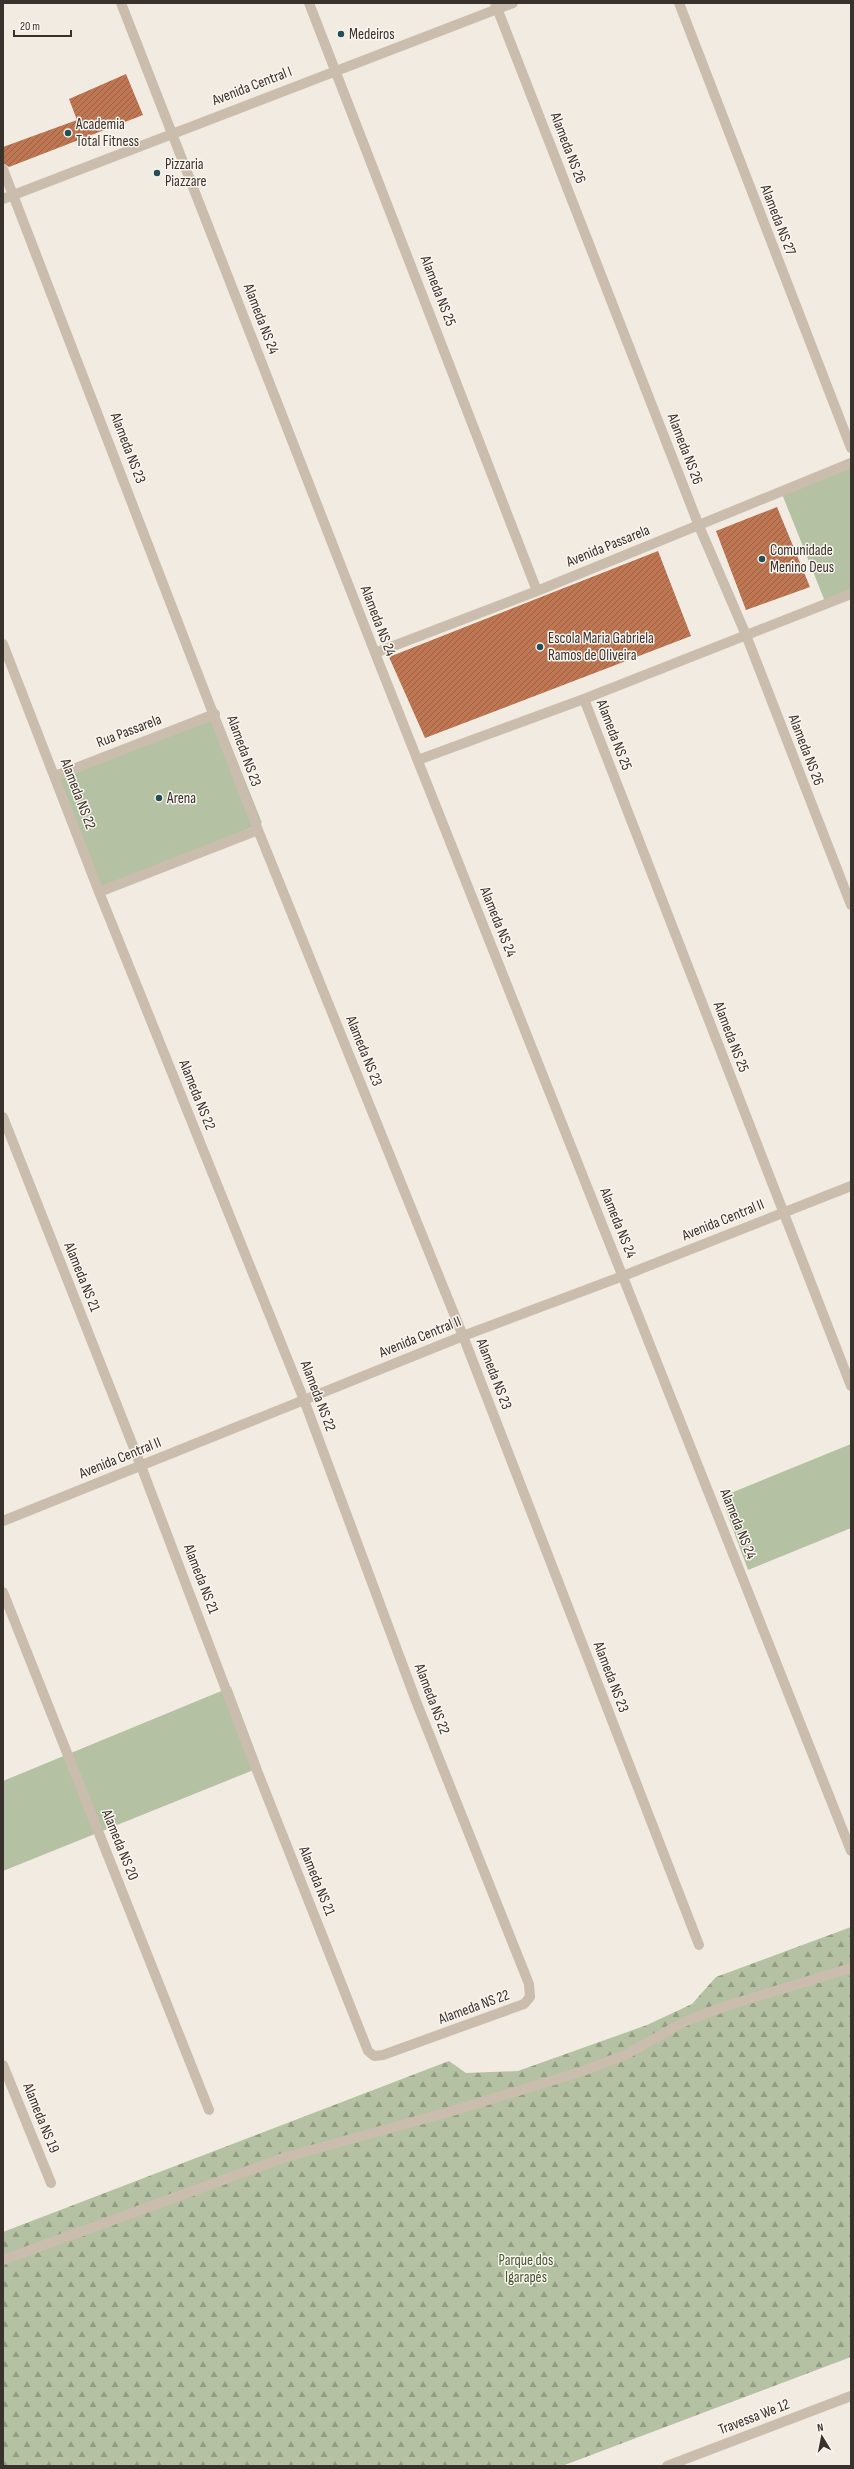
<svg xmlns="http://www.w3.org/2000/svg" width="854" height="2469" viewBox="0 0 854 2469" font-family="'Sofia Sans Condensed',sans-serif">
	<style>
		.forest { fill: url(#forest-firs) }
		.park { fill: #b4c1a2 }
		.building { fill: url(#building-hatch) }
		.lines { fill: none; stroke-linecap: round; stroke-linejoin: round }
		.minor { stroke: #cabdad; stroke-width: 10 }
		.poi-dot { fill: #235058; stroke: #faf5ee; stroke-width: 1.5 }
		.labels { text-anchor: middle; dominant-baseline: central; stroke-width: 3; stroke-linejoin: round; paint-order: stroke }
		.poi-label { font-size: 15px; fill: #39312b; stroke: #faf5ee; text-anchor: start }
		.street-label { font-size: 15px; fill: #39312b; stroke: #faf5ee }
		.park-label { font-size: 15px; fill: #455631; stroke: #faf5ee }
	</style>
	<defs>
		<pattern id="forest-firs" width="22" height="20" patternUnits="userSpaceOnUse"><rect width="22" height="20" fill="#b4c1a2"/><path d="M5 1l3.5 6h-7zM16 11l3.5 6h-7z" fill="#939d84"/></pattern>
		<pattern id="building-hatch" width="6" height="6" patternUnits="userSpaceOnUse"><rect width="6" height="6" fill="#be7653"/><path d="M-1 1l2-2M0 6l6-6M5 7l2-2" fill="none" stroke="#9b6145"/></pattern>
	</defs>
	<rect width="100%" height="100%" fill="#f2ebe1"/>
	<!-- forest -->
	<path class="forest" d="M851,1927V2357L562,2466H3V2232L449,2061L466,2073L518,2071L647,2025L692,2004L716,1977Z"/>
	<!-- park -->
	<path class="park" d="M851,467V594L826,604L782,494Z
		M216,708L262,823L102,890L55,774Z
		M851,1444V1528L748,1570L721,1497Z
		M231,1687L261,1767L3,1871V1781Z"/>
	<!-- building -->
	<path class="building" d="M126,74L143,115L9,167L3,163V147L77,120L69,99Z
		M777,507L810,587L746,610L716,531Z
		M658,551L691,636L425,738L389,657Z"/>
	<g class="lines">
		<!-- minor -->
		<path class="minor" d="M121,3L375,653L851,1851
			M309,3L537,591
			M495,3L699,526L746,635L851,905
			M679,3L851,448
			M3,169L258,830L463,1336L699,1945
			M3,199L513,3
			M3,644L99,892L304,1400L416,1701L529,1984L530,1997L524,2004L383,2055L374,2056L368,2051L252,1758L141,1466L3,1117
			M375,653L537,591L851,463
			M584,699L851,1386
			M418,760L584,699L851,594
			M55,776L215,714
			M99,892L258,830
			M3,1521L463,1336L623,1276L851,1186
			M3,1592L209,2110
			M3,2065L51,2183
			M3,2260L286,2157L452,2111L580,2072L625,2055L686,2021L726,2006L851,1968
			M667,2466L851,2396"/>
	</g>
	<!-- markers -->
	<g class="poi-dot">
		<circle cx="341" cy="34" r="4"/>
		<circle cx="68" cy="133" r="4"/>
		<circle cx="157" cy="173" r="4"/>
		<circle cx="762" cy="559" r="4"/>
		<circle cx="540" cy="647" r="4"/>
		<circle cx="159" cy="798" r="4"/>
	</g>
	<g class="labels">
		<!-- poi labels -->
		<g class="poi-label">
			<text x="349" y="34">Medeiros</text>
			<text x="76" y="124">Academia<tspan x="76" dy="17">Total Fitness</tspan></text>
			<text x="165" y="164">Pizzaria<tspan x="165" dy="17">Piazzare</tspan></text>
			<text x="770" y="550">Comunidade<tspan x="770" dy="17">Menino Deus</tspan></text>
			<text x="548" y="638">Escola Maria Gabriela<tspan x="548" dy="17">Ramos de Oliveira</tspan></text>
			<text x="167" y="798">Arena</text>
		</g>
		<!-- street labels -->
		<g class="street-label">
			<text transform="translate(252 86) rotate(-21)">Avenida Central I</text>
			<text transform="translate(568 148) rotate(69)">Alameda NS 26</text>
			<text transform="translate(778 220) rotate(69)">Alameda NS 27</text>
			<text transform="translate(438 291) rotate(69)">Alameda NS 25</text>
			<text transform="translate(261 319) rotate(69)">Alameda NS 24</text>
			<text transform="translate(128 448) rotate(69)">Alameda NS 23</text>
			<text transform="translate(685 449) rotate(69)">Alameda NS 26</text>
			<text transform="translate(608 546) rotate(-22)">Avenida Passarela</text>
			<text transform="translate(378 621) rotate(69)">Alameda NS 24</text>
			<text transform="translate(129 731) rotate(-21)">Rua Passarela</text>
			<text transform="translate(614 735) rotate(69)">Alameda NS 25</text>
			<text transform="translate(806 750) rotate(69)">Alameda NS 26</text>
			<text transform="translate(244 751) rotate(70)">Alameda NS 23</text>
			<text transform="translate(78 794) rotate(69)">Alameda NS 22</text>
			<text transform="translate(498 922) rotate(68)">Alameda NS 24</text>
			<text transform="translate(731 1037) rotate(69)">Alameda NS 25</text>
			<text transform="translate(364 1051) rotate(68)">Alameda NS 23</text>
			<text transform="translate(197 1095) rotate(68)">Alameda NS 22</text>
			<text transform="translate(723 1220) rotate(-22)">Avenida Central II</text>
			<text transform="translate(618 1223) rotate(68)">Alameda NS 24</text>
			<text transform="translate(82 1277) rotate(68)">Alameda NS 21</text>
			<text transform="translate(420 1337) rotate(-22)">Avenida Central II</text>
			<text transform="translate(494 1374) rotate(69)">Alameda NS 23</text>
			<text transform="translate(318 1396) rotate(69)">Alameda NS 22</text>
			<text transform="translate(120 1458) rotate(-22)">Avenida Central II</text>
			<text transform="translate(738 1524) rotate(68)">Alameda NS 24</text>
			<text transform="translate(201 1579) rotate(69)">Alameda NS 21</text>
			<text transform="translate(611 1677) rotate(69)">Alameda NS 23</text>
			<text transform="translate(432 1699) rotate(69)">Alameda NS 22</text>
			<text transform="translate(120 1845) rotate(68)">Alameda NS 20</text>
			<text transform="translate(317 1881) rotate(68)">Alameda NS 21</text>
			<text transform="translate(474 2007) rotate(-20)">Alameda NS 22</text>
			<text transform="translate(41 2118) rotate(68)">Alameda NS 19</text>
			<text transform="translate(754 2417) rotate(-21)">Travessa We 12</text>
		</g>
		<!-- park labels -->
		<g class="park-label">
			<text x="526" y="2260">Parque dos<tspan x="526" dy="17">Igarapés</tspan></text>
		</g>
	</g>
	<!-- border -->
	<rect width="854" height="2469" fill="none" stroke="#39312b" stroke-width="8"/>
	<!-- north arrow -->
	<g transform="translate(822 2437) rotate(350)" stroke="#faf5ee" stroke-width="3" paint-order="stroke">
	<path d="M0-3L7 15L0 10L-7 15Z" fill="#39312b"/>
	<text y="-6" font-size="11" font-weight="bold" text-anchor="middle" fill="#39312b">N</text>
	</g>
	<!-- scale -->
	<path d="M14 30v6h57v-6" fill="none" stroke="#39312b" stroke-width="2"/>
	<text x="20" y="30" font-size="12" fill="#39312b" stroke="#faf5ee" stroke-width="3" paint-order="stroke">20 m</text>
</svg>
